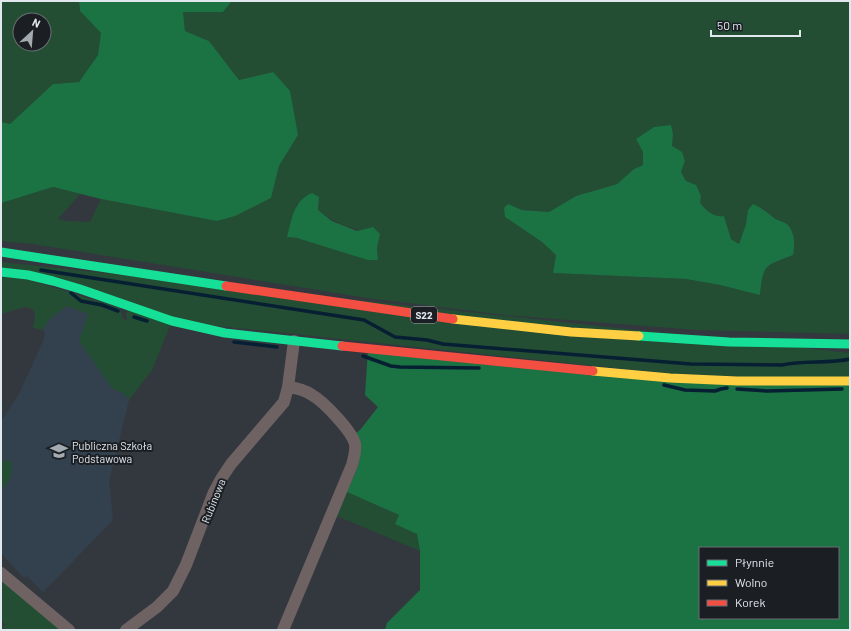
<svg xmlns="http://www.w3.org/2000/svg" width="851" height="631" viewBox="0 0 851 631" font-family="Barlow,sans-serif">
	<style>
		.built { fill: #33414f }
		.green { fill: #234e34; fill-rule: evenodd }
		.forest { fill: #1b7242; fill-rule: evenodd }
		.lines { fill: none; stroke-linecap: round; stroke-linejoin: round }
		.stream { stroke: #071f32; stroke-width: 3.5 }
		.street { stroke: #6e6263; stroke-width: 12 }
		.fast { stroke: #16e098; stroke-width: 9 }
		.slow { stroke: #ffcf43; stroke-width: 9 }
		.jam { stroke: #f24e42; stroke-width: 9 }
		.labels { text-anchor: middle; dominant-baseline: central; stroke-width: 4; stroke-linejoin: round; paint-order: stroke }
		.shield { fill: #1b1f24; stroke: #a5abb1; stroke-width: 1 }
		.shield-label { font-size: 10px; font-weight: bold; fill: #e0e7ed }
		.poi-label { font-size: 11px; fill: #e0e7ed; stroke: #1b1f24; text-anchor: start }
		.street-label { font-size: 11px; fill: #e0e7ed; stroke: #1b1f24 }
	</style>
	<rect width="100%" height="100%" fill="#33383e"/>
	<!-- built -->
	<path class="built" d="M67,306L88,314L112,388L124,394L129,400L109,481L113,520L43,592L27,576L24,578L1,553V422L19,394L44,339L45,332L42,330L51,318Z"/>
	<!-- green -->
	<path class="green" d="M1,1H79L80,11L101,33L98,55L79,82L53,84L10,124L1,122ZM20,20H44V44H20Z
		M232,1H850V334L697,330L505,315L367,298L33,244L1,241V203L53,187L80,194L58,219L66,221L90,222L101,199L171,212L271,198L279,166L298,135L273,72L239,80L209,41L185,31L183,12H223ZM654,127L673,134L672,147L682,152L685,161L681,172L686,181L701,196L700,203C706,210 714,218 724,216L731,239L739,244L746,224L748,210L763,208L775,219L787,224L786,258C762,267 763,270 760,294L720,285L686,279L553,273L556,255L542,242L505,217L508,204L522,210L549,212L576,196L617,184L634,169L643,165L645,133ZM319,203L318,210C339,226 354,230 380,234L377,248L378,260L297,238L288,237L297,204Z
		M1,262L850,353V381H737L172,321L152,370L129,400L124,394L112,388L79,341L88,314L67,306L51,318L42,330L33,328L35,315L33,309L25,307L1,314V277L23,278L120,308L123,319L127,320L126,314L129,306L1,267Z
		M1,461H12C12,477 12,479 1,490Z
		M347,492L399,515L417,534L420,551L337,516Z
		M1,573L69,630H1V628L5,625L1,620Z"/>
	<!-- forest -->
	<path class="forest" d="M79,1H232L223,12H183L185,31L209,41L239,80L273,72L290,91L298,135L279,166L271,198L235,216L217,221L101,199L53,187L1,203V122L10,124L53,84L79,82L98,55L101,33L80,11Z
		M671,125L673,134L672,146L682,152L685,161L681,172L686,181L696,185L701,196L700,203C706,210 714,218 724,216L731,239L739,244L746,224L748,210L753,204C762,208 767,212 774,218C778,221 784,221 788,225C795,233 795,246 793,255C766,266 763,263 760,295L720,285L686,279L553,273L556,255L542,242L505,217L504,208L508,204L522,210L549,212L576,196L617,184L634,169L643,165V152L636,139L654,127Z
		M312,193L319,197L318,210L332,221L357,231L373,227L380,234L377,248L378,260H368L297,238L287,237C292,219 293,201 312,193Z
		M368,349L670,378L850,381V630H385L387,623L420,590V551L417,534L395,524L399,515L347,492C357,468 365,459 356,433L360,430L378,407L365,395ZM700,548H838V618H700Z"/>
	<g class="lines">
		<!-- stream -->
		<path class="stream" d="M41,270L364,320L395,337L427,340L443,344L691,364L782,365C804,360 828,364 850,359
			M71,293L81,301L102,305L118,311
			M134,317L147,321
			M234,342L277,347
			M363,356L391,366L400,367L479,368
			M664,385L685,390L715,391L721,389L727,388
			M737,389L767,391L842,389"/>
		<!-- street -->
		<path class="street" d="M1,573L69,630
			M126,630L157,607L173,591L186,565L214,492L221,479L231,464L284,402L288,387L294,341
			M283,630L352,465C354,458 356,451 355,444C352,431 323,401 312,395C305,390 297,388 288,387"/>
		<!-- fast -->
		<path class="fast" d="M1,252L226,286
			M1,272L28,275L53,281L80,289L172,321L225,333L342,346
			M639,336L729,342L850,344"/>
		<!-- slow -->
		<path class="slow" d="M453,319L571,332L639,336
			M593,371L670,378L737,381H850"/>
		<!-- jam -->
		<path class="jam" d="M226,286L453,319
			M342,346L593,371"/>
	</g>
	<!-- icons -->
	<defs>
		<g id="school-bare" transform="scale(1.38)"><path d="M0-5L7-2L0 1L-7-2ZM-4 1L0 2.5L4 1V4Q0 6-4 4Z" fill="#a3aab0" stroke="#1b1f24" stroke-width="2.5" paint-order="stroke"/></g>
	</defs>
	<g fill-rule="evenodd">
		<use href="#school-bare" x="59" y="451"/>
	</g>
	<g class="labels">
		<!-- shield labels -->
		<rect class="shield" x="411" y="307" width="26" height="16" rx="3"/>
		<g class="shield-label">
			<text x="424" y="315">S22</text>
		</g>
		<!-- poi labels -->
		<g class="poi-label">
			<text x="72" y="445">Publiczna Szkoła<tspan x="72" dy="13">Podstawowa</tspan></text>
		</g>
		<!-- street labels -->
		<g class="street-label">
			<text transform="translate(213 501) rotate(-68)">Rubinowa</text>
		</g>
	</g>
	<!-- border -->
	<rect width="851" height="631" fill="none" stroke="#e0e7ed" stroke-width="4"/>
	<!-- legend -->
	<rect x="699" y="547" width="140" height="72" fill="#1b1f24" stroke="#6a6f74"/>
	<rect x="707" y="560" width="20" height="6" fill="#16e098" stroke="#6a6f74"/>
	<text x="735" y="567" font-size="12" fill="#e0e7ed">Płynnie</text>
	<rect x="707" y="580" width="20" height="6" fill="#ffcf43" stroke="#6a6f74"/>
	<text x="735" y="587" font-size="12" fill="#e0e7ed">Wolno</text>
	<rect x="707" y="600" width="20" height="6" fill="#f24e42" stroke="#6a6f74"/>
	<text x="735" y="607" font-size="12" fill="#e0e7ed">Korek</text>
	<!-- north arrow -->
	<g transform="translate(32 32) rotate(26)"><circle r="19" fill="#1b1f24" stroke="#6a6f74"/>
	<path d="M0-3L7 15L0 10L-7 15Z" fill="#a3aab0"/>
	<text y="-6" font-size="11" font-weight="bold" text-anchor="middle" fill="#e0e7ed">N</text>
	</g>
	<!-- scale -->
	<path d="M711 30v6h89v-6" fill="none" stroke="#e0e7ed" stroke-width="2"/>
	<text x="717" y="30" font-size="12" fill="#e0e7ed" stroke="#1b1f24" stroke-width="3" paint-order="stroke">50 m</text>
</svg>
